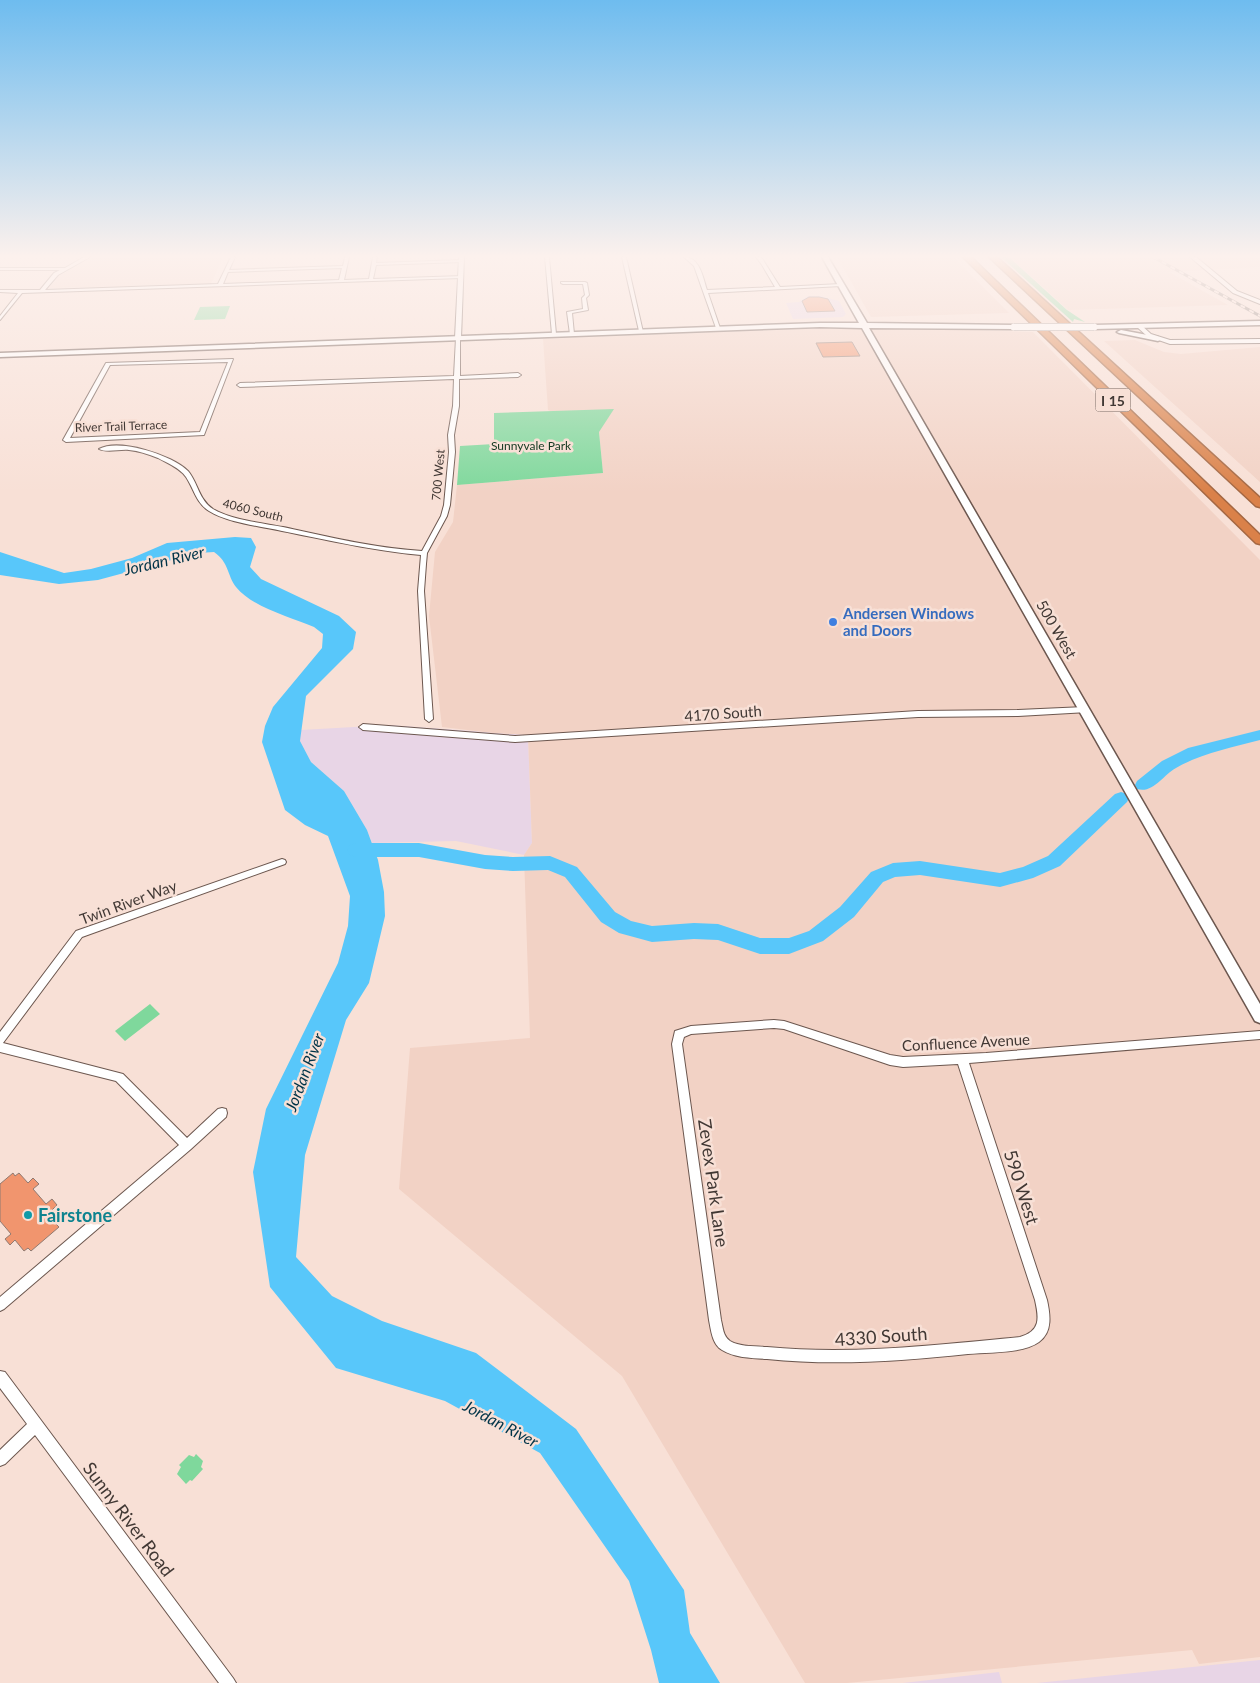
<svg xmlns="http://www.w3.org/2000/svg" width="1260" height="1683" viewBox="0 0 1260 1683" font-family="Lato,sans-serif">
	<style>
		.commercial { fill: #e8d5e6 }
		.built { fill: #f2d2c5 }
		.green { fill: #7fd89c }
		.water { fill: #58c7fa }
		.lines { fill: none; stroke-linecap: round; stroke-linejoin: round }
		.river { fill: #58c7fa; fill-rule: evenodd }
		.building { fill: #f1956e; stroke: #907a71 }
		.minor-casing { stroke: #6c574f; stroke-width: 2 }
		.tertiary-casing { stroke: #6c574f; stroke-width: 2 }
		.secondary-casing { stroke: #6c574f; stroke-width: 3 }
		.motorway-casing { stroke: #a46742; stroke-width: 3 }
		.minor { fill: #fff; fill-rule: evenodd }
		.tertiary { fill: #fff; fill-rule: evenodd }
		.secondary { fill: #fff; fill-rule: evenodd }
		.motorway { fill: #da8149; fill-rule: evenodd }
		.rail-casing { stroke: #857770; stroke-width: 3 }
		.rail { stroke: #f8e0d6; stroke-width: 2; stroke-dasharray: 5; stroke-linecap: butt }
		.secondary-bridge-casing { stroke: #6c574f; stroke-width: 8; stroke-linecap: butt }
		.secondary-bridge { stroke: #fff; stroke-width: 7 }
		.shop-dot { fill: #3f7fe0; stroke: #f8e0d6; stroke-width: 2 }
		.culture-dot { fill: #0f9aa8; stroke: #f8e0d6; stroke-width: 2 }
		.labels { text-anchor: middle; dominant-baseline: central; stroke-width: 5; stroke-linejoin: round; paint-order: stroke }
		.far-street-label { font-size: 12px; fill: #413834; stroke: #f8e0d6 }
		.far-park-label { font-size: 12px; fill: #123820; stroke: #f8e0d6 }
		.shield { fill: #f8e0d6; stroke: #786a65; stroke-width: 1 }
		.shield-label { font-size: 14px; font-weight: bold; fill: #413834 }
		.shop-label { font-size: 15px; font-weight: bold; fill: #366cbe; stroke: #f8e0d6; text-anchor: start }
		.street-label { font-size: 15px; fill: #413834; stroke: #f8e0d6 }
		.water-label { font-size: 16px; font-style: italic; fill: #003448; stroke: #f8e0d6 }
		.near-street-label { font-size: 18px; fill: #413834; stroke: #f8e0d6 }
		.near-culture-label { font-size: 18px; font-weight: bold; fill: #0d838f; stroke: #f8e0d6; text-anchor: start }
	</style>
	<rect width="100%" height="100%" fill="#f8e0d6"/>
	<!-- commercial -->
	<path class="commercial" d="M808,296H820L839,301L846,314L843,317L793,319L786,303L799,302Z
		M389,725L528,735L532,843L524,855L456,841L372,843L367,830L344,791L311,762L300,741L301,730Z
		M1260,1660V1683H1037Z
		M999,1672L1002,1683H903Z"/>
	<!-- built -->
	<path class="built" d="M93,257H223L211,284L49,288L59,276Z
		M953,257L1009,313L871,317L837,257Z
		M1260,257V267L1169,272L1228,305L1068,310L1011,258Z
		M858,327L1033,332L1260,560V1657L1199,1664L1192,1650L847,1683H805L622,1376L399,1189L410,1048L530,1038L524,855L532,843L528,735L493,733L442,727L429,616L435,552L453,522L457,485L603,473L599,432L548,410L543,339Z
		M1135,340L1164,352L1181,354L1260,347V482L1104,341Z"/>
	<!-- green -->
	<path class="green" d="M1009,257L1067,310L1085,322L1074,319L1073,322L1001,257Z
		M230,306L225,319L194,320L200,307Z
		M614,409L599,432L603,473L457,485L460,446L494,444V413Z
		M150,1004L160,1014L125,1041L115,1031Z
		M196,1454L203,1461L201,1467L203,1469L192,1481L190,1480L186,1484L177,1474L181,1467L179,1465L189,1455L194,1457Z"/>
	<!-- water -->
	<path class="water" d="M235,537L251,538L256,547L250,567L261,579L339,616L356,632L353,649L306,696L300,741L311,762L344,791L367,830L378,860L384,892L385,916L369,983L346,1020L305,1155L296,1257L332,1296L382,1321L476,1353L576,1429L684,1590L690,1633L720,1683H659L651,1650L629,1581L540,1453L445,1401L336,1368L270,1287L253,1172L266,1109L338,963L348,926L350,896L328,836L305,825L285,810L262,742L265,726L273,707L322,648L323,634L314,627C290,617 252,607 236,587C227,575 229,562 214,552L198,553L98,580L59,584L0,575V552L64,573L91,569L132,558L167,543Z"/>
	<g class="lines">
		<!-- river -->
		<path class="river" d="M1260,730V740C1231,748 1202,753 1176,768C1163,775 1153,794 1137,789L1135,785L1137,781L1162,761L1188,748Z
			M1121,792L1127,794L1129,798L1127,802L1060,866L1033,878L1000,887L920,875L895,877L883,882L854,917L823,941L789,954H760L718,940L694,939L652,942L619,933L601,922L565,877L548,870L513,871L485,869L419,857H356L350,855L347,850L350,845L356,843H419L485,855L513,857L550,856L577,867L615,912L631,921L652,926L694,923L718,924L760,938H789L809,931L840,907L871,872L893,863L920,861L1000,873L1023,867L1048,856L1115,794Z"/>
	</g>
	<!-- building -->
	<path class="building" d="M809,297H819L828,299L835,311L807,312L802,301Z
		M852,342L860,356L823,357L816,343Z
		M13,1173L15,1176L19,1173L28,1183L33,1178L39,1184L33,1189L46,1204L52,1199L57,1205L52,1210L61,1220L56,1224L59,1227L31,1251L28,1248L24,1251L15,1240L10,1245L5,1239L11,1234L0,1221V1184Z"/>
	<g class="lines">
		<!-- minor casing -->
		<g class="minor-casing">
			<path id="minor" d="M84,257H90L58,275L45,290L218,284L231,257H235L229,270L343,266L345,257H349L344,280L369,279L373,257H377L376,263L462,260L464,261L462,262L376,265L373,279L463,276L461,278L22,293L0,320V316L18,293L0,292V290H40L54,273L60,270H0V268H65ZM342,268L339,280L223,284L228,272Z
				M545,257H549L556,334L554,335L552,334Z
				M622,257H626L643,332L639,331Z
				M684,257C700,257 703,278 707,290L775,287L762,265L756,257H761L763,260L780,287L841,284L843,285L841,286L708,293L720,328L718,329L716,328L694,266Z
				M561,282H585L587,283L589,295L586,298L588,310L572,313L574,334L572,335L570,334L567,312L583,309L582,298L585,295L583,284H563L561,283Z
				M458,337L460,338V376L518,373L521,375L518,377L459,379V406L454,435L455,452L450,505L447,516L427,553L426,564L424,591L433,719L429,722L425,719L418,591L421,555C374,551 328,540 282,531C260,526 228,523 209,511C196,503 194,489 186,477C180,468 167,463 158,458C148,454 139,451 129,450C120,449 106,453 99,449C119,438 172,455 188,471C198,483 199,500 213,509C232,520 262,523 283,527C329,537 375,548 422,551L441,516L444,505L449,452L448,435L453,406L454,379L240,387L237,385L240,383L454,376L456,338Z
				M233,359L204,435L66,442L63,440L106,363ZM228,362L200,432L70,438L110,365Z
				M1085,707L1089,710L1088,712L1018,716L918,717L515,742L363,730L359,727L363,724L515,736L918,711L1018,710Z
				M282,859L285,860L286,862L285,864L82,937L3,1043L123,1074L187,1138L218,1109L222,1108L226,1109L227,1113L226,1117L191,1149L4,1309L0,1311V1297L179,1145L116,1081L0,1052V1032L76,931Z
				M774,1020L784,1021L890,1055L903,1057L986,1053L1260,1031V1039L969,1063L1047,1300C1050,1314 1053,1332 1039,1342C1022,1354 989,1352 968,1354C901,1361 834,1366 767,1359C752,1358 735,1358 722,1350C712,1344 711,1330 709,1320L672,1044L675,1031L691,1026ZM774,1028L784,1029L890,1065L903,1067L958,1064L1035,1300C1039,1318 1041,1331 1020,1337C936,1345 852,1355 767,1347C756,1346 739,1347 730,1341C723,1336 723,1328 721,1320L682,1044L684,1037L691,1034Z
				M0,1371L5,1372L233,1678L236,1683H219L35,1435L5,1464L0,1466V1450L27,1424L0,1388Z"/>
		</g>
		<!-- tertiary casing -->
		<g class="tertiary-casing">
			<path id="tertiary" d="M459,257H464L461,338L458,340L455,338Z
				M1190,257H1196L1237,291L1260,300V304L1233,293Z
				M1137,325H1141L1151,334L1170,340L1260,339V343L1170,344L1147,336L1137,327Z"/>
		</g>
		<!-- secondary casing -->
		<g class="secondary-casing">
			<path id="secondary" d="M822,257H828L867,323L1014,325L1017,327L1014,329L869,328L1260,1004V1023L1255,1021L862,328L820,327L0,357V353L820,323H859Z
				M1260,321V325L1094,329L1091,327L1094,325Z
				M1121,330L1158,337L1162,339L1158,341L1119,333L1117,332Z"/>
		</g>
		<!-- motorway casing -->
		<g class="motorway-casing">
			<path id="motorway" d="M963,257H971L1260,535V544L1256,543Z
				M989,257H997L1260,498V507L1256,506Z"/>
		</g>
		<!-- minor -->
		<use href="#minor" class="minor"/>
		<!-- tertiary -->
		<use href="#tertiary" class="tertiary"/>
		<!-- secondary -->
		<use href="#secondary" class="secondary"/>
		<!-- motorway -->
		<use href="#motorway" class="motorway"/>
		<!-- rail casing -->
		<g class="rail-casing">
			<path id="rail" d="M1153,257L1260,316"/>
		</g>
		<!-- rail -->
		<use href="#rail" class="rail"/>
		<!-- secondary-bridge casing -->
		<g class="secondary-bridge-casing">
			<path id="secondary-bridge" d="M1014,327H1094"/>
		</g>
		<!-- secondary-bridge -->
		<use href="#secondary-bridge" class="secondary-bridge"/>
	</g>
	<!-- sky -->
	<linearGradient id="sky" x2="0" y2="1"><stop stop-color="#6ebcef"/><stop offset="0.52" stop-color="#fcf1ed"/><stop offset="1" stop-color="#fcf1ed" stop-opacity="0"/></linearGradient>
	<rect width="1260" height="493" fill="url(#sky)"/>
	<!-- markers -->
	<circle class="shop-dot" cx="833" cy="622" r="5"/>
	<circle class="culture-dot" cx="28" cy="1215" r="5"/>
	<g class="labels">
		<!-- far-street labels -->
		<g class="far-street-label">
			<text transform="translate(121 426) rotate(-2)">River Trail Terrace</text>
			<text transform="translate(438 475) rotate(-85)">700 West</text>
			<text transform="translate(253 510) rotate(14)">4060 South</text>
		</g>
		<!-- far-park labels -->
		<g class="far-park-label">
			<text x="531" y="445">Sunnyvale Park</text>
		</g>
		<!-- shield labels -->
		<rect class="shield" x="1095.5" y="388.5" width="35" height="23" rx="4"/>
		<g class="shield-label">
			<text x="1113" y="400">I 15</text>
		</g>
		<!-- shop labels -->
		<g class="shop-label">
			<text x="843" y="613">Andersen Windows<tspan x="843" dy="17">and Doors</tspan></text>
		</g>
		<!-- street labels -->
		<g class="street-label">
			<text transform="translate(1057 629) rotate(60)">500 West</text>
			<text transform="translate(723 713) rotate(-4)">4170 South</text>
			<text transform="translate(128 902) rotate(-20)">Twin River Way</text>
			<text transform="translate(966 1042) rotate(-3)">Confluence Avenue</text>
		</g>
		<!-- water labels -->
		<g class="water-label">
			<text transform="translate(164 560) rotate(-13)">Jordan River</text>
			<text transform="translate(304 1072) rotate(-69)">Jordan River</text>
			<text transform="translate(501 1423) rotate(28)">Jordan River</text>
		</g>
		<!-- near-street labels -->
		<g class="near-street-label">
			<text transform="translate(714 1183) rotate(82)">Zevex Park Lane</text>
			<text transform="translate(1022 1187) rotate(72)">590 West</text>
			<text transform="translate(881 1336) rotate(-4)">4330 South</text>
			<text transform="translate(129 1519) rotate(53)">Sunny River Road</text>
		</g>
		<!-- near-culture labels -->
		<g class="near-culture-label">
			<text x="38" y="1215">Fairstone</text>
		</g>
	</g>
</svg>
